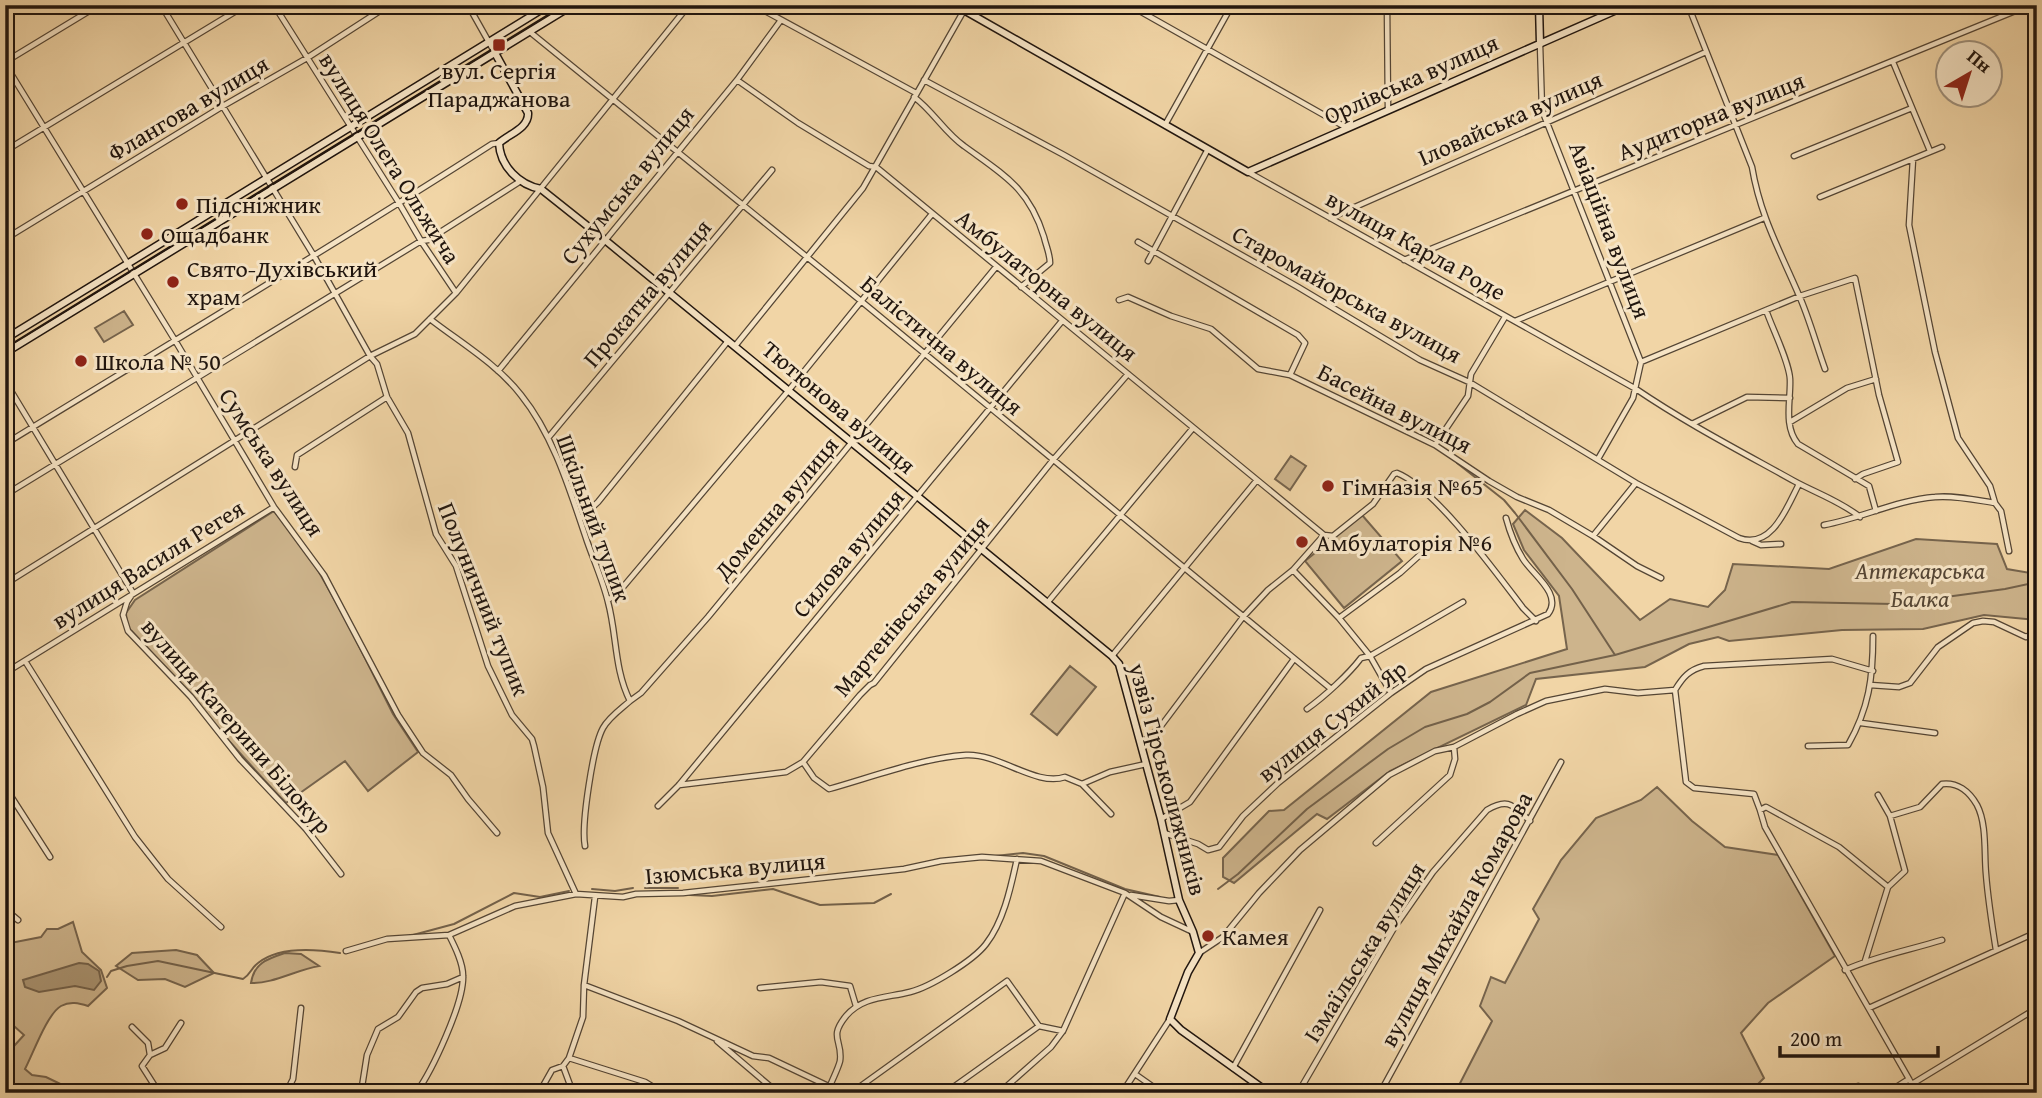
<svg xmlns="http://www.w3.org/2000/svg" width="2042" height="1098" viewBox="0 0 2042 1098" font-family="'Gentium Book Plus',serif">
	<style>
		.green { fill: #cdb48c; stroke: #76644d; stroke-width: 2 }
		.water { fill: #aa9472; stroke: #73614a; stroke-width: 2 }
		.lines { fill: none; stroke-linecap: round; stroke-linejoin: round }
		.stream { stroke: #73614a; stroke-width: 2 }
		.street-casing { stroke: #544534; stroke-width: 7 }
		.secondary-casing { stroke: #20150e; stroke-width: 9 }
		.street { stroke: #f6e4c5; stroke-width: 4.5 }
		.secondary { stroke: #f6e4c5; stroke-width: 6 }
		.tram { stroke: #20150e; stroke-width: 2 }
		.poi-dot { fill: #8f2418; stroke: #f6e4c5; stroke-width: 2.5 }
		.labels { text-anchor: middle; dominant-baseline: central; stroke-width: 6; stroke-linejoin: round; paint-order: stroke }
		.poi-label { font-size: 24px; fill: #20150e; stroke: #f6e4c5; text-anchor: start }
		.street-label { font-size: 24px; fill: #20150e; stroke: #f6e4c5 }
		.park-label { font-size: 24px; font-style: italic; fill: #544534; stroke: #f6e4c5 }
	</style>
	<rect width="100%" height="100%" fill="#f1d5a6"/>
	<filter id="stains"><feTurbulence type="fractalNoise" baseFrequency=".00286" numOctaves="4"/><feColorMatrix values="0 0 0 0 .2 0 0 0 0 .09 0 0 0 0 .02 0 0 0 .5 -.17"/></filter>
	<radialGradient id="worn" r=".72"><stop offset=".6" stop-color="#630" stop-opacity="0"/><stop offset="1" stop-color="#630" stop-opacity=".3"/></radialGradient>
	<!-- green -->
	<path class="green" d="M124,311L133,325L104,342L95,328Z
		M1291,456L1306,466L1290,490L1275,479Z
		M1525,510L1562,538L1640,620L1670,599L1708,607L1725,590L1733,564L1829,569L1916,539L1997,544L2007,569L2030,573L2037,564V620L1984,615L1923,629L1842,630L1729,641L1718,637L1689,644L1645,667L1536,679L1526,705L1390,771L1327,819L1317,814L1234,883L1223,877V858L1269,811L1284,810L1431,692L1567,649L1559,596L1524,550L1513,524Z
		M274,511L311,558L346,620L393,714L418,752L368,791L345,761L286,803C231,746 181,684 127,626L126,613L135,600Z
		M1362,515L1402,561L1344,608L1305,561Z
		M1070,666L1096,687L1057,735L1031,714Z
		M1657,787L1692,821L1725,847L1778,855L1835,956L1768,1003L1741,1033L1764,1078L1749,1093H1455L1492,1021L1480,1006L1491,977L1505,983L1539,919L1533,909L1561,860L1596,818L1641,800Z
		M73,922L82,952L101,970L107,988L88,1006C79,1003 70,1001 61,1006C47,1014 33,1054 25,1069L32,1075L46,1077L79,1093H5V1056L24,1035L5,1018V944L41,937L47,929H58Z
		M176,950L197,955L214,973L185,987L165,979L138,980L116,966L132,953Z
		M285,953L301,954L319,966C296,970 272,984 251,983C254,963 267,959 285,953Z"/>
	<!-- water -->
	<path class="water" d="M79,963L88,964L99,971L101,981L94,990L75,986L39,992L25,987L23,980Z"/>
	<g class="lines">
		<!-- stream -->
		<path class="stream" d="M1457,463L1504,500L1515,513L1572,589L1615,655
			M995,856L1023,853L1044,856L1125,889L1160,897
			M645,888H678
			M592,889L615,891L633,888
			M1218,889L1238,874L1307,809L1388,749L1425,727L1467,714L1490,702L1530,673L1615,655L1792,602L1894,604L2005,589L2037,582
			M690,895L712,896L773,889L820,905L874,903L891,894
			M413,935L454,924L514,893L540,897L569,891
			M107,977L111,971L127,966L158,961L243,979C251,974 251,968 258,963C279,946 315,949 340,953"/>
		<!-- street casing -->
		<g class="street-casing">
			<path id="street" d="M161,5L314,256L370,356L377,364L387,397L408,433L436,534L456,566L488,666L512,715L532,739L534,746L543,787L548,833L576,894
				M274,5L399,203L421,241L456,293
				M468,5L495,53
				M754,5L916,93
				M1129,5L1347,128
				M1387,5L1388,109
				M1688,5L1752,167C1760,215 1779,249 1798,293C1809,317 1816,344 1825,369
				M530,32L861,301L1330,688
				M1540,44L1542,110L1641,362L1633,398L1598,459
				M5,62L99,5
				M1893,62L1930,151
				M5,64L176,342L274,507L324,575L398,715L423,753L451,775L468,799L497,833
				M737,80L798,123L869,166L876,167L1324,535
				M924,80L1064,155L1298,287L1420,360L1469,382L1636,483L1739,538C1772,550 1787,507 1799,484
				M914,97C933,111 945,133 964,146C1004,175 1029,188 1044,237C1046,246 1050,254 1050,263L1021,287
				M1165,125L1232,5
				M5,151L246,5
				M1794,156L1912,108
				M1913,159L1909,225L1935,352L1958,438L1990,486L1995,503L2001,511L2009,551
				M1248,172L1636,389C1686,423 1740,451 1794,481C1816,493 1840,501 1860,517
				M1820,197L1942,147
				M1330,218L1706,52
				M5,239L223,106L307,58L389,5
				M1138,242L1298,335L1305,343L1290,375L1435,445L1489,481L1517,497L1549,510L1593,536L1637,566L1661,578
				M1404,260L2030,5
				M1148,261L1208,149
				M1119,300L1128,297L1171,316L1211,329L1258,369L1290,375
				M1766,310C1772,328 1789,361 1790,379C1791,400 1783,426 1798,444L1869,486L1876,511
				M430,319C461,343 497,364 521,395C554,436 570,491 587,541C594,561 603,581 608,602C617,635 614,669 630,701C621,709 609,717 603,728C593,746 581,825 585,846
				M1515,321L1764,218
				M735,346L863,188L967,5
				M1641,362L1800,296L1855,278L1879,395L1898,462L1863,474L1855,479
				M498,371L737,80L781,20
				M5,381L133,593L127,602L123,615L128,631L191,697L240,759L306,829L341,874
				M1790,422L1847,388L1876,379
				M1692,424L1747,397L1790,398
				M548,438L772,170
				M5,444C168,344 332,247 492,144L499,143
				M1435,445L1468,396L1471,374L1505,317
				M295,467L297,455L387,397
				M5,495L421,241L428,240L519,182
				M580,519L598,502L728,341
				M1824,525C1862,518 1897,500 1935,497C1954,495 1976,500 1995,503
				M1324,535L1333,536L1373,504L1394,474L1397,473C1435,488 1497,574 1523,608L1536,621
				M1593,536L1636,483
				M1752,541L1761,545L1781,544
				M1293,570L1339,618L1370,656L1391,693
				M5,584L370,356L415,334L456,293L689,5
				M608,600L618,593L789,390L932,214
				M1047,603L1193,428
				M1339,618L1400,573L1422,553
				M1112,656L1257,480
				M25,661L135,837L168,879L221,927
				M5,673L274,507
				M1870,685L1899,687L1910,683L1938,647L1973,623L1983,621L1994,622L2026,637L2037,632
				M1675,690L1686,782L1694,788L1754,794L1760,810L1766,807L1839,847L1888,887
				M1675,690C1683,677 1689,670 1704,666L1832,659L1873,671
				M630,701L641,693L708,617L996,267
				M1307,709C1325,696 1348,675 1361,658L1370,656L1463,602
				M1861,723L1935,733
				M1141,744L1161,726L1243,617L1268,590L1293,570L1324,535
				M1808,746L1848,745C1869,708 1873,678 1873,636
				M803,762L814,778L829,789C872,777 922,758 966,755C999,753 1036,787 1065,777L1082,784L1110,772L1146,764
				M1082,784L1111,814
				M679,785L786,772L803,762L860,695L870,685L874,683L1053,460L1128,374
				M5,787L50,857
				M658,806L679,785L1062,321
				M1760,810L1765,827L1917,1093
				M1890,816L1920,807L1942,784C1957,782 1969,791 1977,805C1987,824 1984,853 1986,874C1988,900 1992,925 1996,950
				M1161,819L1190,802L1294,659
				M1164,833L1198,844L1208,850L1219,847L1243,816L1278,783L1391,693L1426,669L1548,614C1563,594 1532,574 1523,559C1515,546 1510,533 1506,518
				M1376,843L1450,775L1455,759L1454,747
				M1131,895L1169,901L1179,900
				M2037,908L2032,910L2037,922
				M5,909L18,920
				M346,951L387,939L449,935L515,906L576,894L623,897L636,894L683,893L904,869L941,861L982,857L1041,861L1125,893L1161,917L1191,931
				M1199,953L1223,937L1259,893L1300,850L1389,775L1435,751L1454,747L1517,714L1546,701L1605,689L1638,693L1675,690
				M1865,961L1888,887L1905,871L1890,816L1878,795
				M1845,970C1876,956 1910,950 1942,940
				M584,985L678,1021L753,1056L769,1058L843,1093
				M760,988L821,982L850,986L856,1006
				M1869,1008L2037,932
				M132,1027L148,1043L150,1055L142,1066L156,1088L154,1093
				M717,1041L778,1093
				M150,1055L165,1048L181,1023
				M569,1058L583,1017L584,985L595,897
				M563,1066L573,1093
				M1233,1068L1320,910
				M1135,1074L1162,1093
				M1912,1084L2037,1008
				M830,1086C833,1078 838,1069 840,1061C843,1040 828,1038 846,1016C863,996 887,998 910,992C930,987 973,961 986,944C1004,921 1011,886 1017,859
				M286,1093L293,1079L301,1008
				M361,1093L367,1055L378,1029L398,1017L416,992L422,988L447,984L463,977
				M416,1093C432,1071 464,1003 463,976C463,963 455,947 449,935
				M539,1093L552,1070L563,1066L569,1058L645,1082L663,1093
				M641,1093L645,1082
				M851,1093L1007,981L1039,1026L1063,1031
				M945,1093L1039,1026
				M999,1093L1051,1047L1063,1031L1125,893
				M1122,1093L1170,1019
				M1298,1093L1394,928L1433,872L1487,810C1509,797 1513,806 1530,821
				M1380,1093L1561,762
				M1846,1093L1858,1086L1864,1093
				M1887,1093L1909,1079"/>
		</g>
		<!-- secondary casing -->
		<g class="secondary-casing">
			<path id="secondary" d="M955,5L1248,172L1628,5
				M1539,5L1540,44
				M495,53L528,113C529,128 509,134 499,143C500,166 519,185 541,189L605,240L1112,656L1119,664L1161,819L1179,900L1193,932L1199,953L1188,972L1170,1019L1181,1030L1269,1093
				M5,339L549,5
				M5,353L573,5"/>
		</g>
		<!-- street -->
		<use href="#street" class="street"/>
		<!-- secondary -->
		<use href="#secondary" class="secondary"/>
		<!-- tram -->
		<path class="tram" d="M5,348L564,5"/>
	</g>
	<!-- markers -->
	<g class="poi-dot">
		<rect x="492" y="38" width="14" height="14" rx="3.5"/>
		<circle cx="182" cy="204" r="7"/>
		<circle cx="147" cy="234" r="7"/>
		<circle cx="173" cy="282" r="7"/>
		<circle cx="81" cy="361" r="7"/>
		<circle cx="1328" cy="486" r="7"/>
		<circle cx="1302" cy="542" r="7"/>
		<circle cx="1208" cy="936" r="7"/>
	</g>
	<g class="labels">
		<!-- poi labels -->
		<g class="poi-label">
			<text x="499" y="70" text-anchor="middle">вул. Сергія<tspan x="499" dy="28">Параджанова</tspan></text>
			<text x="196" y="204">Підсніжник</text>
			<text x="161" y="234">Ощадбанк</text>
			<text x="187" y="268">Свято-Духівський<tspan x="187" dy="28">храм</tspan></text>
			<text x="95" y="361">Школа № 50</text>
			<text x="1342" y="486">Гімназія №65</text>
			<text x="1316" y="542">Амбулаторія №6</text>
			<text x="1222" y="936">Камея</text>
		</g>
		<!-- street labels -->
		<g class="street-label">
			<text transform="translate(1411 79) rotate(-24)">Орлівська вулиця</text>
			<text transform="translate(188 108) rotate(-31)">Флангова вулиця</text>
			<text transform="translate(1711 116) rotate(-22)">Аудиторна вулиця</text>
			<text transform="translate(1510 118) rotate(-24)">Іловайська вулиця</text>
			<text transform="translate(390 158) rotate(58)">вулиця Олега Ольжича</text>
			<text transform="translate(627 185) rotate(-51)">Сухумська вулиця</text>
			<text transform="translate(1610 230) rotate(69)">Авіаційна вулиця</text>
			<text transform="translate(1416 245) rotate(29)">вулиця Карла Роде</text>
			<text transform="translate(1047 285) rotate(39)">Амбулаторна вулиця</text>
			<text transform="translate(647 293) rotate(-50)">Прокатна вулиця</text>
			<text transform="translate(1347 294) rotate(29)">Старомайорська вулиця</text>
			<text transform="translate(942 345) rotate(40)">Балістична вулиця</text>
			<text transform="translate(839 407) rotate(40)">Тютюнова вулиця</text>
			<text transform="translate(1395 408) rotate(27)">Басейна вулиця</text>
			<text transform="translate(272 462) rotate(57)">Сумська вулиця</text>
			<text transform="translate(776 508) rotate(-50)">Доменна вулиця</text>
			<text transform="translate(594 518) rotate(70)">Шкільний тупик</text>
			<text transform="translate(848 553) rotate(-50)">Силова вулиця</text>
			<text transform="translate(148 564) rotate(-32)">вулиця Василя Регея</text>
			<text transform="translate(484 599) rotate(68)">Полуничний тупик</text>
			<text transform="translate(911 606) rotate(-50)">Мартенівська вулиця</text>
			<text transform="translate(1332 721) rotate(-38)">вулиця Сухий Яр</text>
			<text transform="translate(237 726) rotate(49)">вулиця Катерини Білокур</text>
			<text transform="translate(1168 779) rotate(75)">узвіз Гірськолижників</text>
			<text transform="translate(735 868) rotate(-5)">Ізюмська вулиця</text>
			<text transform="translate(1456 919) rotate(-61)">вулиця Михайла Комарова</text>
			<text transform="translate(1364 952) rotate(-58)">Ізмаїльська вулиця</text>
		</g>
		<!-- park labels -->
		<g class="park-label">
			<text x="1920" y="570">Аптекарська<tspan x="1920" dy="28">Балка</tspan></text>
		</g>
	</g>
	<!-- margin -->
	<rect width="2042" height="1098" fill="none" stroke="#f1d5a6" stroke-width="28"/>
	<rect x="7" y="7" width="2028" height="1084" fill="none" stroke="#20150e" stroke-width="3.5"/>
	<rect x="14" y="14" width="2014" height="1070" fill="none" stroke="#20150e" stroke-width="2"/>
	<!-- north arrow -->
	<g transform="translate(1969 74) rotate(39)"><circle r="33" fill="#f6e4c5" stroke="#a0917c" stroke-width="2"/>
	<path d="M0-5L12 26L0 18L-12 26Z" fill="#8f2418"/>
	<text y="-10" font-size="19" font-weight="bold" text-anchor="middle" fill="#20150e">Пн</text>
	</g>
	<!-- scale -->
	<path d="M1780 1046v10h158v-10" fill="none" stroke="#20150e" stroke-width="3.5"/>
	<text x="1790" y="1046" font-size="21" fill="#20150e" stroke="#f6e4c5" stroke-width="5" paint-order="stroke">200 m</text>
	<rect width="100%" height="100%" filter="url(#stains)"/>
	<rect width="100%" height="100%" fill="url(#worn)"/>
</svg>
